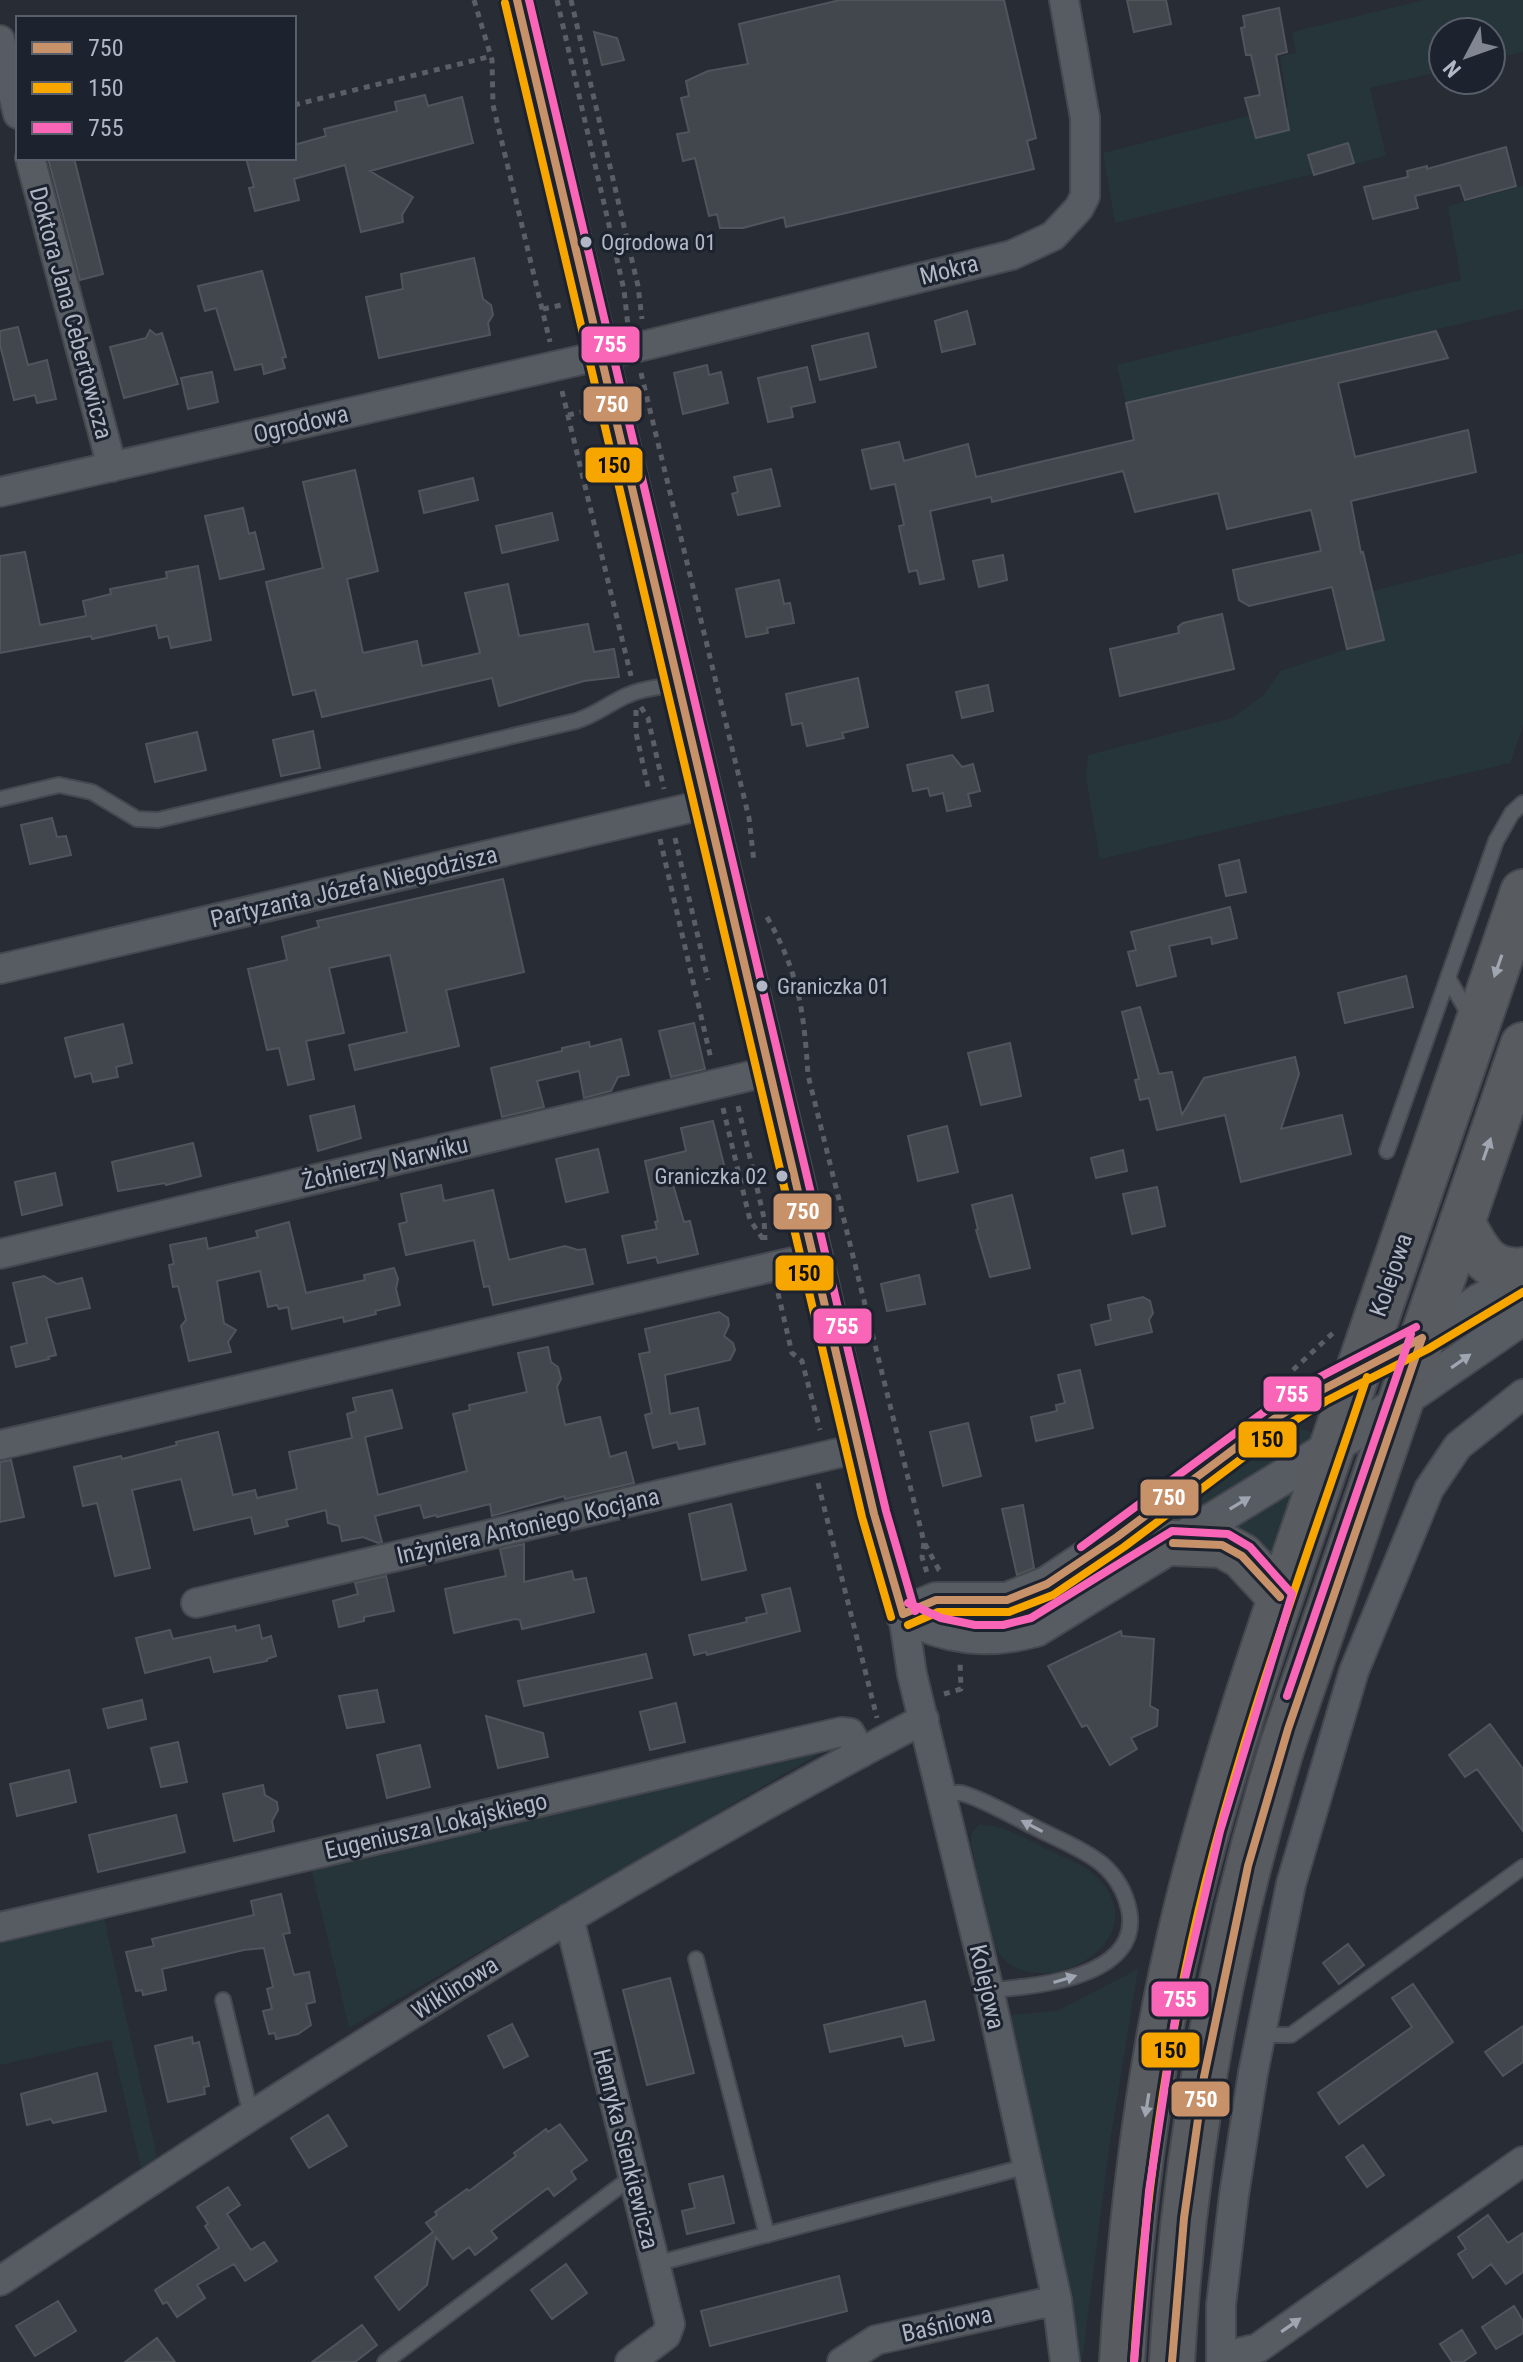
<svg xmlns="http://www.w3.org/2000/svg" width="1523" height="2362" viewBox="0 0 1523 2362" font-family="'Roboto Condensed',sans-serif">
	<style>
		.green { fill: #253539 }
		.building { fill: #42464d; stroke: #50545b; stroke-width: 2 }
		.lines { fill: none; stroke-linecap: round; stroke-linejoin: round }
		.service-casing { stroke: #46484f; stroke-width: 18 }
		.minor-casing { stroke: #46484f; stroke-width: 32 }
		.tertiary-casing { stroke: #46484f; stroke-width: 38 }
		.trunk-casing { stroke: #45484f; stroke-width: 48 }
		.path { stroke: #5b5e66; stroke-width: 5; stroke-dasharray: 6 6; stroke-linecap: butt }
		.service { stroke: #575b62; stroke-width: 14 }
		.minor { stroke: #575b62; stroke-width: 28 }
		.tertiary { stroke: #575b62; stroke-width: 34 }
		.trunk { stroke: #585c60; stroke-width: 44 }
		.bus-1-casing { stroke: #1c222e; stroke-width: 14 }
		.bus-2-casing { stroke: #1c222e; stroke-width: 14 }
		.bus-3-casing { stroke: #1c222e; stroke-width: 14 }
		.bus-1 { stroke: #c7916a; stroke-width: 8 }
		.bus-2 { stroke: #f7a600; stroke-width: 8 }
		.bus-3 { stroke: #fa66b7; stroke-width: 8 }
		.oneway { fill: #9fa5b1 }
		.bus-dot { fill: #b1b7c5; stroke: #1c222e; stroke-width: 3 }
		.labels { text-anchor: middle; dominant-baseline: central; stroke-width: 6; stroke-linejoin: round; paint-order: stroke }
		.bus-label { font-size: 22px; fill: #b1b7c5; stroke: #1c222e; text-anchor: start }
		.street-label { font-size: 24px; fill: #b1b7c5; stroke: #1c222e }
		.line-badge { stroke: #1c222e; stroke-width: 3 }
		.badge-label { font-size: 22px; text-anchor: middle; font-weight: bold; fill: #fff }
		.pale-badge-label { font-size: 22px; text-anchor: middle; font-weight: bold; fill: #111 }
	</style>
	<rect width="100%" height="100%" fill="#282c34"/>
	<!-- green -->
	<path class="green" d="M1424,0H1523V52L1491,59V32H1443V71L1370,88L1386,156L1115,223L1103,153L1288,106L1280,56L1296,53L1292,32Z
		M1523,186V309L1126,403L1117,365L1461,280L1448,206Z
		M1523,553V726L1510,763L1100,859L1086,777L1088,755L1232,718L1264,695L1280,671L1347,649L1383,640L1372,591Z
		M1298,1428L1318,1435L1320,1440L1043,1609L1012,1621L960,1619L962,1613L992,1617L1016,1614L1285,1430Z
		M1299,1485L1274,1567L1224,1533Z
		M827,1749L349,2028L311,1868Z
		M979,1825C1006,1824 1029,1841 1053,1852C1066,1859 1085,1865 1096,1876C1164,1942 1033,2010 997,1950C985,1930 977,1868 971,1843L972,1832Z
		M103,1913L157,2157L141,2168L111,2040L0,2065V1936Z
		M1138,1969L1109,2148L1082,2362H1076L1007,2015L1057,2011Z"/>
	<!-- building -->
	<path class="building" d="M840,0H1004L1036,138L1027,141L1034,169L786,227L784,217L743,228H720L717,214L709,216L695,158L683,161L677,134L689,132L681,98L689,96L686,81L708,71L748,64L739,24Z
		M1127,0H1166L1171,24L1134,32Z
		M1279,8L1287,52L1276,55L1289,130L1256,138L1245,98L1260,95L1251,55H1246L1241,28L1245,27L1243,16Z
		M594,32L617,38L624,60L602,65Z
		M425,95L428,106L462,97L473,143L370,171L413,197L402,215L403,222L361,232L345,165L294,179L299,200L255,211L249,188L254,187L246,158H294V145L326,136L324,129L397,111L395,102Z
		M1348,143L1354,163L1314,175L1308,155Z
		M1506,147L1516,186L1465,200L1460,185L1415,196L1418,208L1373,219L1364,187L1408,177L1407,171L1427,166V169Z
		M48,158H74L103,274L80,280Z
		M474,258L483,299L491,305L493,315L488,323L490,335L379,358L366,297L403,289L401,274Z
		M262,271L286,357L282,358L285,368L264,374L262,364L235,370L216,308L205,311L198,286Z
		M967,311L975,344L942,352L935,321Z
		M18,327L28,365L47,360L56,399L37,403L35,395L14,400L0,345V331Z
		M150,330L156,335L162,333L178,384L124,398L110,347L146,338Z
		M1436,331L1448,358L1338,383L1355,457L1468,430L1476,472L1351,501L1361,553L1363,552L1384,640L1347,649L1332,587L1249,606L1239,600L1233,570L1321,551L1311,510L1227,529L1218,493L1135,512L1123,471L992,502L991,497L930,511L944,579L920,584L917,570L909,572L899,526L904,525L895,484L871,489L862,450L899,442L904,461L968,444L976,477L1134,440L1126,403Z
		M868,333L876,367L820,380L812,346Z
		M707,365L709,375L721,372L728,403L683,414L674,373Z
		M807,367L815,402L791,407L793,417L768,422L758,378Z
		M212,372L218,402L188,409L181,378Z
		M771,469L780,506L738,515L732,494L738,492L734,477Z
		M355,470L378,571L347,579L363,653L417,641L422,666L480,653L465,593L508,584L519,636L588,624L594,652L614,649L619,677L584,681L499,706L492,678L322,717L315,690L293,695L266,582L323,568L303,482Z
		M473,478L478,500L424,513L419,491Z
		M243,508L249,534L255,532L264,569L220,579L205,516Z
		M552,513L558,540L502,553L496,526Z
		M25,552L40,625L86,616L83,601L111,594L110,589L167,578L166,572L198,566L211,640L171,648L168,636L159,638L156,625L92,639L91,636L0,653V556Z
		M1003,555L1007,580L979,587L973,561Z
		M779,580L784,604L790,603L794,623L767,628L768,633L746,637L736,589Z
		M1222,614L1234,669L1120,696L1110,649L1179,633L1178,627L1183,623Z
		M858,678L868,727L842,733L844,738L807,746L802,723L792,725L786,694Z
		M988,685L993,711L962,718L956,692Z
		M313,731L320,768L281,776L273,740Z
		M197,732L206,770L155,782L146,744Z
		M952,755L962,767L973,764L980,791L968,794L971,806L947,811L943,793L930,796L928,788L913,791L907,765Z
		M52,818L57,837L66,836L71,855L30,864L21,825Z
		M1239,860L1246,892L1226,896L1219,865Z
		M503,879L524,972L446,990L459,1046L355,1070L349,1045L407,1032L390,955L329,968L344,1033L306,1041L314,1079L288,1085L279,1048L267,1050L248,969L287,960L282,937L319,927L317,921Z
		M1230,907L1237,938L1212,944L1211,937L1169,946L1176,976L1137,986L1128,952L1136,950L1131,932Z
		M1406,976L1413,1007L1345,1023L1338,993Z
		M1140,1007L1159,1074L1172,1072L1182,1115L1204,1078L1295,1057L1299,1074L1281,1129L1342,1115L1351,1154L1241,1182L1225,1115L1157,1130L1149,1098L1140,1100L1135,1080L1139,1079L1122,1012Z
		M694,1023L705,1069L671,1077L659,1031Z
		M123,1024L132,1063L116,1067L118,1077L93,1082L91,1073L75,1077L65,1038Z
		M621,1039L629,1075L618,1077L611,1091L584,1098L579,1071L537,1081L544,1107L502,1117L491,1068L562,1051V1048L589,1042L590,1047Z
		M1010,1043L1021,1096L981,1105L968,1053Z
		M354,1106L361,1138L318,1151L310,1116Z
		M713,1121L725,1169L672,1181L684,1222L690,1221L698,1254L658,1263L656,1257L628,1263L622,1236L657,1229L655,1222L658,1221L645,1161L686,1151L681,1128Z
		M947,1126L958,1172L918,1181L908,1136Z
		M193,1143L201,1176L166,1185L165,1183L118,1191L112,1162Z
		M598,1149L608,1192L566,1202L556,1159Z
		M1123,1150L1127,1171L1096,1178L1091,1158Z
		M55,1173L62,1205L22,1215L15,1182Z
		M441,1185L444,1201L493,1190L509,1260L565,1246L578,1250L585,1249L593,1284L493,1305L489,1286L484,1287L474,1240L406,1255L399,1224L407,1222L401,1194Z
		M1157,1187L1165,1226L1132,1234L1123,1194Z
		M1012,1195L1030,1268L990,1277L976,1230L978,1229L972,1205Z
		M289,1222L306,1293L365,1280L364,1275L394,1268L398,1279L396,1289L400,1305L375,1311L376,1314L344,1322L343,1317L292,1329L288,1307L279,1309L277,1305L268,1307L260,1271L217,1281L224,1323L236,1330L228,1342L231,1352L189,1361L181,1326L186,1320L178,1286L173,1287L169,1265L174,1264L170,1245L206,1238L208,1249L258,1237L256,1231Z
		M919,1275L925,1304L887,1311L881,1284Z
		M44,1276L57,1284L82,1278L90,1308L46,1318L56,1355L48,1357L49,1359L16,1367L11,1347L27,1343L13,1283Z
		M1143,1297L1150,1301L1153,1313L1149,1320L1152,1332L1096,1345L1091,1325L1111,1320L1108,1305Z
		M719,1312L728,1318L729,1325L724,1336L733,1343L735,1350L730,1360L665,1375L670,1414L698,1408L705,1444L679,1449L677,1442L653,1448L645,1415L652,1413L639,1354L650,1352L645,1329Z
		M548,1347L551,1362L558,1367L561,1379L557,1387L565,1425L600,1417L610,1457L626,1452L634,1483L565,1499L564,1496L492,1516L490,1504L437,1517L436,1515L424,1518L420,1505L375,1516L382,1542L378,1543L363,1537L342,1541L339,1526L328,1523L326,1510L286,1520L288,1526L255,1534L251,1517L194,1530L181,1479L132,1490L150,1568L115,1576L97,1503L83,1506L74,1467L121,1456L122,1459L177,1445L176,1442L218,1432L233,1495L255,1490L257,1498L297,1489L289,1452L352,1438L347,1414L356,1411L353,1398L392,1390L402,1428L365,1437L378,1495L467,1471L453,1414L470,1410L469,1405L527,1392L518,1353Z
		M1080,1370L1093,1428L1036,1441L1031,1417L1057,1411L1056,1405L1065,1403L1058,1375Z
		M968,1423L981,1476L943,1486L930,1432Z
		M11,1460L24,1517L0,1522V1462Z
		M731,1504L746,1570L702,1580L689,1514Z
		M1023,1505L1034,1568L1017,1575L1002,1509Z
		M524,1544V1582L572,1571L574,1580L586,1578L594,1612L522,1629L520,1620L515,1619L454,1633L445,1589L506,1576L500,1549Z
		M386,1576L394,1611L364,1617V1621L339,1627L333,1601L358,1594L355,1583Z
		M790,1588L800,1631L707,1655L706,1652L694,1655L689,1635L747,1622L746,1618L767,1613L762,1595Z
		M259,1625L262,1639L271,1636L276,1656L267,1659V1661L214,1672L210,1657L145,1673L136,1638L170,1630L173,1639L235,1626L236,1631Z
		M1121,1631L1122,1636L1154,1639L1150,1706L1158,1710L1157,1726L1131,1738L1137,1749L1110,1765L1087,1725L1082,1727L1048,1666Z
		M646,1654L652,1678L524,1706L518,1681Z
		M377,1690L384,1722L347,1728L339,1696Z
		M142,1700L146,1719L108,1728L103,1709Z
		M676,1703L685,1742L650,1750L640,1712Z
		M486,1716L543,1733L548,1757L498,1768Z
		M1490,1724L1523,1769V1831L1477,1769L1465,1777L1449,1755Z
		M178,1742L187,1782L161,1787L151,1748Z
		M420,1745L430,1787L387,1798L377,1755Z
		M69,1770L76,1802L17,1816L10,1784Z
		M263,1785L265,1795L277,1802L278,1810L272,1821L274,1831L234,1841L223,1794Z
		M176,1815L185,1852L98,1872L89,1835Z
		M281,1894L290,1933L283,1934L294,1975L309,1972L315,2002L306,2004L311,2025L298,2034L276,2039L275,2033L269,2034L263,2011L272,2009L267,1989L273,1987L264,1948L244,1950L162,1969L166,1990L143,1995L142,1990L136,1991L126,1952L154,1946L152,1939L254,1915L251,1901Z
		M1348,1944L1364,1965L1339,1984L1323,1963Z
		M670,1978L694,2073L647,2085L623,1990Z
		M1413,1984L1453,2042L1339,2124L1318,2093L1412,2027L1392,1998Z
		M925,2001L934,2040L905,2046L902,2036L830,2052L824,2025Z
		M512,2024L528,2056L504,2068L488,2036Z
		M1523,2026V2062L1503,2076L1485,2052Z
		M192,2037L193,2044L199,2042L209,2086L204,2087L205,2094L168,2102L155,2046Z
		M97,2073L106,2111L53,2123L51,2119L27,2125L21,2094Z
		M328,2115L347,2146L309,2168L291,2138Z
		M560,2124L587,2160L571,2171L576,2179L554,2196L548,2188L532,2200L491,2231L497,2238L475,2255L469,2247L453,2259L436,2237L427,2285L399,2310L375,2277L433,2232L426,2223L437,2215L435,2212L467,2189L469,2191L516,2156L514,2153L546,2129L548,2132Z
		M1363,2145L1384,2175L1367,2187L1346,2157Z
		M723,2176L734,2223L687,2234L682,2211L695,2208L689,2184Z
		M228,2187L240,2205L227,2214L251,2250L264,2242L277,2261L245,2281L234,2264L197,2285L205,2298L177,2317L167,2302L163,2304L155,2290L219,2248L205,2226L208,2224L197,2207Z
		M1488,2215L1508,2243L1523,2233V2272L1506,2284L1491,2264L1473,2278L1458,2254L1466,2249L1458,2237Z
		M566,2264L587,2293L552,2319L531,2290Z
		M839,2276L847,2311L710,2346L701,2311Z
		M58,2301L76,2331L35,2356L16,2326Z
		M1514,2306L1523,2321V2333L1496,2349L1482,2327Z
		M362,2325L377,2345L355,2362H312Z
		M1462,2330L1476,2353L1463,2362H1452L1440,2344Z
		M157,2338L175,2362H125Z"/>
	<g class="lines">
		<!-- service casing -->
		<g class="service-casing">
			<path id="service" d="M0,799L59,785L92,792L137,819L158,820L576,721C598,714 609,703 628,695C643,688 662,687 678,684
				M1448,978L1470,1016
				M1387,1151L1496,841L1512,813L1523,803
				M942,1796C947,1795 955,1792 960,1793C974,1795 1017,1818 1032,1826C1053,1837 1084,1849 1102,1864C1117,1877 1125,1891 1129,1910C1143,1978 1034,1987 989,1990
				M696,1959L767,2235
				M223,2000L251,2115
				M1260,2035H1291L1523,1867
				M655,2264L1028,2166
				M385,2362L632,2177"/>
		</g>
		<!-- minor casing -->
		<g class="minor-casing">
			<path id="minor" d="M0,40L18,114
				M30,158L112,467
				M0,492L647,345L1012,255L1053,236L1079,208L1085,196V118L1064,0
				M0,969L707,804
				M0,1254L771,1071
				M0,1445L815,1257
				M196,1603L860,1448
				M903,1614L912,1674L989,1990L1057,2300L1065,2362
				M569,1918L670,2324L666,2335L630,2362
				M0,1927L841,1732L850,1733L861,1753
				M0,2281C299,2080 605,1887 924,1719
				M1221,2357L1258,2348L1523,2161
				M842,2362L876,2340L1057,2300
				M1221,2362V2305L1234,2195L1253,2073L1291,1884L1354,1671L1429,1489L1458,1446L1523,1394"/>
		</g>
		<!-- tertiary casing -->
		<g class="tertiary-casing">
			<path id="tertiary" d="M517,0L815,1257L874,1514L903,1614
				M903,1614L936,1600H1007L1047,1584L1117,1537L1274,1419L1320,1391L1422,1338L1480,1301L1523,1278
				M903,1614C947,1638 988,1642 1036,1629L1356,1432L1523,1317"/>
		</g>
		<!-- trunk casing -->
		<g class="trunk-casing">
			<path id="trunk" d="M1462,1222C1477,1250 1487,1274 1523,1270
				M1173,1543L1222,1545L1242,1556L1280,1597
				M1122,2362C1131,2208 1150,2056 1187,1906C1226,1749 1281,1597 1333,1444C1395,1260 1459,1076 1523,892
				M1172,2362C1184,2149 1220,1948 1283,1744L1523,1045"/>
		</g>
		<!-- path -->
		<path class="path" d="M474,0L492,60L493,105L550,342
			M557,0L624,290L628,326
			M571,0L638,286L642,319
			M294,105L492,56
			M543,309L562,305
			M641,373L749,818L754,862
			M562,391L631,676
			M568,415L586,411
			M641,707L648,718L664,789
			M636,710V733L649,791
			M675,838L708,980
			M660,839L711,1059
			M767,917C799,973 804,1012 808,1075L924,1542L939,1570L942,1571
			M738,1106L764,1218L765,1240
			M723,1108L750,1220L765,1242
			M778,1293L792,1353L802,1361L820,1430
			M1293,1370L1333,1333
			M818,1483L877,1718
			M924,1543L922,1557L928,1576
			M944,1694L961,1689L960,1661"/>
		<!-- service -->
		<use href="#service" class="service"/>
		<!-- minor -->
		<use href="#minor" class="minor"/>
		<!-- tertiary -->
		<use href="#tertiary" class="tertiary"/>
		<!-- trunk -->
		<use href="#trunk" class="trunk"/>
		<!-- bus-1 casing -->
		<g class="bus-1-casing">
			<path id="bus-1" d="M517,0L874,1514L903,1614
				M1173,1543L1222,1545L1242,1556L1280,1597
				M903,1614L936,1600H1007L1047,1584L1117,1537L1274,1419L1320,1391L1422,1338
				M1172,2362L1184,2218L1204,2077L1248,1866L1288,1729L1422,1338"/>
		</g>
		<!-- bus-2 casing -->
		<g class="bus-2-casing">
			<path id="bus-2" d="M505,3L862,1517L891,1617
				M908,1625L938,1612H1009L1053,1595L1124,1547L1281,1429L1326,1401L1428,1349L1523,1292
				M1134,2362C1144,2211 1163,2061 1198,1913C1241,1731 1308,1554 1367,1377"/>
		</g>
		<!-- bus-3 casing -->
		<g class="bus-3-casing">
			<path id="bus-3" d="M529,0L886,1511L915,1611
				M1081,1547L1268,1409L1314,1380L1416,1327
				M908,1603L941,1618L975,1625H1003L1031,1618L1172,1531L1228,1534L1250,1547L1292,1594L1220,1831L1175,2020L1149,2191L1134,2362
				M1287,1696L1411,1334"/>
		</g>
		<!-- bus-1 -->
		<use href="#bus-1" class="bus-1"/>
		<!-- bus-2 -->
		<use href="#bus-2" class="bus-2"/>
		<!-- bus-3 -->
		<use href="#bus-3" class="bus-3"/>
	</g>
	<!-- one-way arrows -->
	<defs><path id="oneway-solid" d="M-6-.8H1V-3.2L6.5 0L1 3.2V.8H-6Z" transform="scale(2)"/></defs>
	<g class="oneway">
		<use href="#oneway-solid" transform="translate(1498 966) rotate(109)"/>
		<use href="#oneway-solid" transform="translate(1487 1149) rotate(-71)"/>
		<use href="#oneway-solid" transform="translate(1461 1361) rotate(-35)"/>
		<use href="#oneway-solid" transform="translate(1240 1503) rotate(-31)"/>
		<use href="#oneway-solid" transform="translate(1032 1826) rotate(-152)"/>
		<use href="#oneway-solid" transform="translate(1065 1979) rotate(-17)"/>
		<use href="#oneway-solid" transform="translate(1147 2105) rotate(99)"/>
		<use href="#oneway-solid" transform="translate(1291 2325) rotate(-35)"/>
	</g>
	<!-- markers -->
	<g class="bus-dot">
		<circle cx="586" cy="242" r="7"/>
		<circle cx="762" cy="986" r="7"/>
		<circle cx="782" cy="1176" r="7"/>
	</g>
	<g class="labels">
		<!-- bus labels -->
		<g class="bus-label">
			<text x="601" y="242">Ogrodowa 01</text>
			<text x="777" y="986">Graniczka 01</text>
			<text x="767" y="1176" text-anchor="end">Graniczka 02</text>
		</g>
		<!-- street labels -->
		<g class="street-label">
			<text transform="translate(949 270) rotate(-14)">Mokra</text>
			<text transform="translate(71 313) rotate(75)">Doktora Jana Cebertowicza</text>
			<text transform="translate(301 424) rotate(-13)">Ogrodowa</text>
			<text transform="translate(354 887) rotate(-13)">Partyzanta Józefa Niegodzisza</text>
			<text transform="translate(385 1163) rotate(-13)">Żołnierzy Narwiku</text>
			<text transform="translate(1391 1275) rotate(-71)">Kolejowa</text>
			<text transform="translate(528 1526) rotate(-13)">Inżyniera Antoniego Kocjana</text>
			<text transform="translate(436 1826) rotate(-13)">Eugeniusza Lokajskiego</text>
			<text transform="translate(987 1987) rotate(77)">Kolejowa</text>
			<text transform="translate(455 1988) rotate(-32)">Wiklinowa</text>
			<text transform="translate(626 2149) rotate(76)">Henryka Sienkiewicza</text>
			<text transform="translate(947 2324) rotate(-13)">Baśniowa</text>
		</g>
	</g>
	<g class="line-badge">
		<rect x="580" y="325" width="61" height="39" rx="8" fill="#fa66b7"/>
		<rect x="582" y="385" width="61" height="38" rx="8" fill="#c7916a"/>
		<rect x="584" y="446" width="60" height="38" rx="8" fill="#f7a600"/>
		<rect x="772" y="1192" width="61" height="39" rx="8" fill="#c7916a"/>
		<rect x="774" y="1254" width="61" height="38" rx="8" fill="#f7a600"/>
		<rect x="812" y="1307" width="61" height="38" rx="8" fill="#fa66b7"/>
		<rect x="1262" y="1375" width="61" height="38" rx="8" fill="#fa66b7"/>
		<rect x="1237" y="1420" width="61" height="39" rx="8" fill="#f7a600"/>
		<rect x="1139" y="1478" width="61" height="39" rx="8" fill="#c7916a"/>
		<rect x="1150" y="1980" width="60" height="38" rx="8" fill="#fa66b7"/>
		<rect x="1140" y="2031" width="61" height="38" rx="8" fill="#f7a600"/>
		<rect x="1170" y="2080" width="61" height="38" rx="8" fill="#c7916a"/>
	</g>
	<g class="badge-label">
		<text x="610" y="352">755</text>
		<text x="612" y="412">750</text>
		<text x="803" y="1219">750</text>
		<text x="842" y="1334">755</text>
		<text x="1292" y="1402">755</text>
		<text x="1169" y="1505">750</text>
		<text x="1180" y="2007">755</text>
		<text x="1201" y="2107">750</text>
	</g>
	<g class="pale-badge-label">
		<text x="614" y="473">150</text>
		<text x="804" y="1281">150</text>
		<text x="1267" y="1447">150</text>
		<text x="1170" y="2058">150</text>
	</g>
	<!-- legend -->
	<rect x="16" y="16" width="280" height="144" fill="#1c222e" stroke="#585e6a" stroke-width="2"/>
	<rect x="32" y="42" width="40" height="12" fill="#c7916a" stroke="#585e6a" stroke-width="2"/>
	<text x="88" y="56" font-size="24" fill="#b1b7c5">750</text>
	<rect x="32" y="82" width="40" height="12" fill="#f7a600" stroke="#585e6a" stroke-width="2"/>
	<text x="88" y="96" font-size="24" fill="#b1b7c5">150</text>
	<rect x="32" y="122" width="40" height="12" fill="#fa66b7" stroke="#585e6a" stroke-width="2"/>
	<text x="88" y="136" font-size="24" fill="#b1b7c5">755</text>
	<!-- north arrow -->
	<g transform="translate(1467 56) rotate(229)"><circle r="38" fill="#1c222e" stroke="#585e6a" stroke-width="2"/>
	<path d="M0-6L14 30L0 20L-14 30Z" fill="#818692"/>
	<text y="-12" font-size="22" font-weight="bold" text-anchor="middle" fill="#b1b7c5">N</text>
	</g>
</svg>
